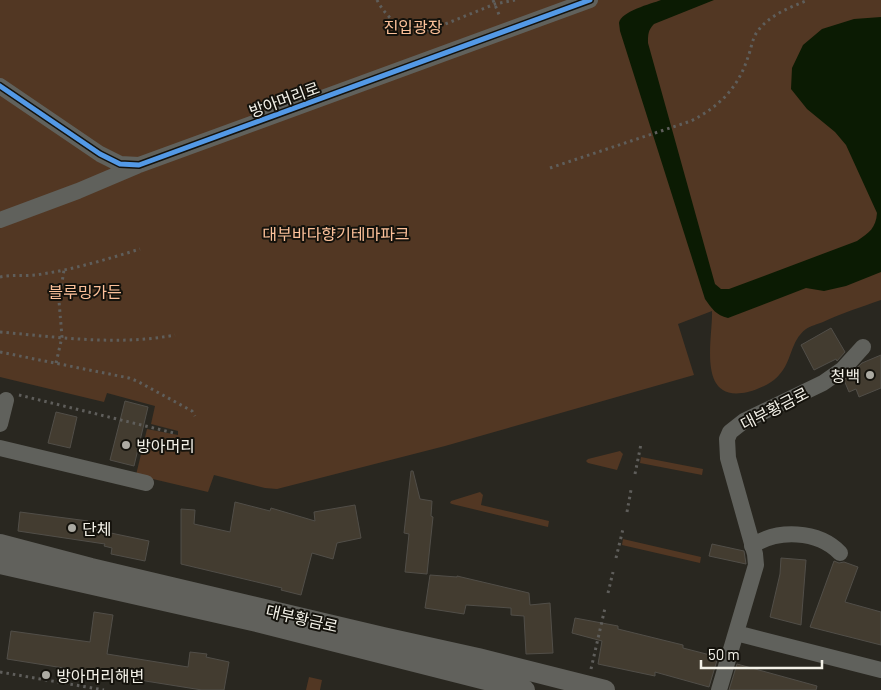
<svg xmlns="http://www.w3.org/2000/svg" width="881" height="690" viewBox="0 0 881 690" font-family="Barlow,'Noto Sans KR',sans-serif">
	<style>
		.green { fill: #523723 }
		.water { fill: #0b1b03 }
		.building { fill: #433c30; stroke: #514e48 }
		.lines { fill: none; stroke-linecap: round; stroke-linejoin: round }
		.path { stroke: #5f5e5b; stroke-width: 3; stroke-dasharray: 2.5 4; stroke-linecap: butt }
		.minor { stroke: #60615c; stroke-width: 16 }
		.major { stroke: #61615c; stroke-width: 20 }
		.cycleway-casing { stroke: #14120c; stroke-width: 8 }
		.cycleway { stroke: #5399e6; stroke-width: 5 }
		.poi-dot { fill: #acaaa2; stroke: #14120c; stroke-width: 2 }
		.labels { text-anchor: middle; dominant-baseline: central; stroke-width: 4; stroke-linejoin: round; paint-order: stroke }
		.park-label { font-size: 16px; fill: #fcc19a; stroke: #14120c }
		.street-label { font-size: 16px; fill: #f3f1e8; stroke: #14120c }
		.poi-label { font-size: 16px; fill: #f3f1e8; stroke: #14120c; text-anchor: start }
	</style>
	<rect width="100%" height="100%" fill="#292720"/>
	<!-- green -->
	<path class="green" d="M0,0H881V300C861,307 842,313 823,322C818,324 810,326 806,329C790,341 792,362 779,375C772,384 753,392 742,393C697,399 713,337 712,311L678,324L694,375L445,446L277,489L265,488L214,475L208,492L136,475L147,429L178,435V431L151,424L155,406L107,393L104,402L0,377Z
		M620,451L623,454L617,470L588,463L586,461L588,459Z
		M641,457L703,469L702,475L640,463Z
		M480,492L483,495L481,505L549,521L548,527L452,504L450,503L451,501Z
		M623,539L701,557L700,563L622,545Z
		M309,677L322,680L320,690H306Z"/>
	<!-- water -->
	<path class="water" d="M661,0H714L654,24C648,30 648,35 648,43L715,284L721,289H729L857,241C869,233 876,228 877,213L846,145L835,132L807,109L791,89L792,68L803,45L822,29L854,19L881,17V272L846,286L824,291L806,288L728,318C716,315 712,309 705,299L620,31C620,30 619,23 619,23C621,11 651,4 661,0Z"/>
	<!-- building -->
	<path class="building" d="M831,328L845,352L837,361L836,359L814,370L801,345Z
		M881,355V388L859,397L856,389L849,392L844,380L862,363Z
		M125,401L148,407L134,466L110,460Z
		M56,412L77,417L70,448L48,443Z
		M411,471H413L420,499L432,501L431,516L433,517L427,574L405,572L409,534L404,533Z
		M235,502L270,511L271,508L315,521L314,512L355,505L361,538L337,543L333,559L312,553L301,595L281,590L282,588L181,564V509L195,510L194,524L230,532Z
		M20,512L88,521L87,528L149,541L145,561L111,554L112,548L104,546L105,544L18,531Z
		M712,544L744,551L746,564L709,556Z
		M781,558L806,560L801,625L770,617L780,574Z
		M834,561L839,563L844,562L858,567L845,602L881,612V645L810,627Z
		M430,575L457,577V576L529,593L530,605L550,603L553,653L526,654L524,616L511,615V608L466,605L464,614L425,608Z
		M94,612L113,615L107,654L188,667L190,652L207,654L206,657L229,662L224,690H202L7,659L11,631L90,642Z
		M575,618L618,626V629L683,645V648L718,657L709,687L655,672V676L598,664L602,641L572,633Z
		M737,664L817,686L816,690H729Z"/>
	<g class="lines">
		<!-- path -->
		<path class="path" d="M377,0C382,11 399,29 411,33C414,34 419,33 423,33L495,4L515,0
			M493,0L500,17
			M550,168L691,121C720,106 738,88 748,57C751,50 752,39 757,32C769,15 789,8 808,0
			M0,277C14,274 28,277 42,274C75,269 108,259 140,249
			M0,332C58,337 117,346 175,335
			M0,352L129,378L137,381L192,411L195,416
			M56,363L62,337L59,301L64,270
			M19,395L174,433
			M635,474L641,444
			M627,512L631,490
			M616,558L623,529
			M608,593L613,572
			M591,669L605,608
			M0,672L104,690"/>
		<!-- minor -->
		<path class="minor" d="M0,86L100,154L120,164L139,165L590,0
			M0,220L78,191L137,166
			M0,424L6,400
			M0,448L146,483
			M752,546C777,529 818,530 840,553
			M736,633L881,670
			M719,690L756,565L755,554L728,458L727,439L730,432L744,421L823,383L843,369L863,347"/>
		<!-- major -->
		<path class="major" d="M0,544L91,568L383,637L478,658L605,690
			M0,564L257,622L525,690"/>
		<!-- cycleway casing -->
		<g class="cycleway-casing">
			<path id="cycleway" d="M0,86L100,154L120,164L139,165L590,0"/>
		</g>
		<!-- cycleway -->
		<use href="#cycleway" class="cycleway"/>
	</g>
	<!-- markers -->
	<g class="poi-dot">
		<circle cx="870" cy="375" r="5"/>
		<circle cx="126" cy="445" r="5"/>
		<circle cx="72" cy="528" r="5"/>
		<circle cx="46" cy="675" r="5"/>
	</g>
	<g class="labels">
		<!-- park labels -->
		<g class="park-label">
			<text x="413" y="26">진입광장</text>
			<text x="336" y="233">대부바다향기테마파크</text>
			<text x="85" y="291">블루밍가든</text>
		</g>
		<!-- street labels -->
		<g class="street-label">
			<text transform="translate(284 99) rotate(-20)">방아머리로</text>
			<text transform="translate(774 408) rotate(-27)">대부황금로</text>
			<text transform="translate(302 618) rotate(13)">대부황금로</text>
		</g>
		<!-- poi labels -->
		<g class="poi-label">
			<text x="860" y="375" text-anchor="end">청백</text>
			<text x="136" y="445">방아머리</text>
			<text x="82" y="528">단체</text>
			<text x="56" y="675">방아머리해변</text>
		</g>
	</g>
	<!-- scale -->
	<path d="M701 660v8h121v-8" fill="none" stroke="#f3f1e8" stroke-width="2.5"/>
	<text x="708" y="660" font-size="15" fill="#f3f1e8" stroke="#14120c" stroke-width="4" paint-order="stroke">50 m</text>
</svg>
